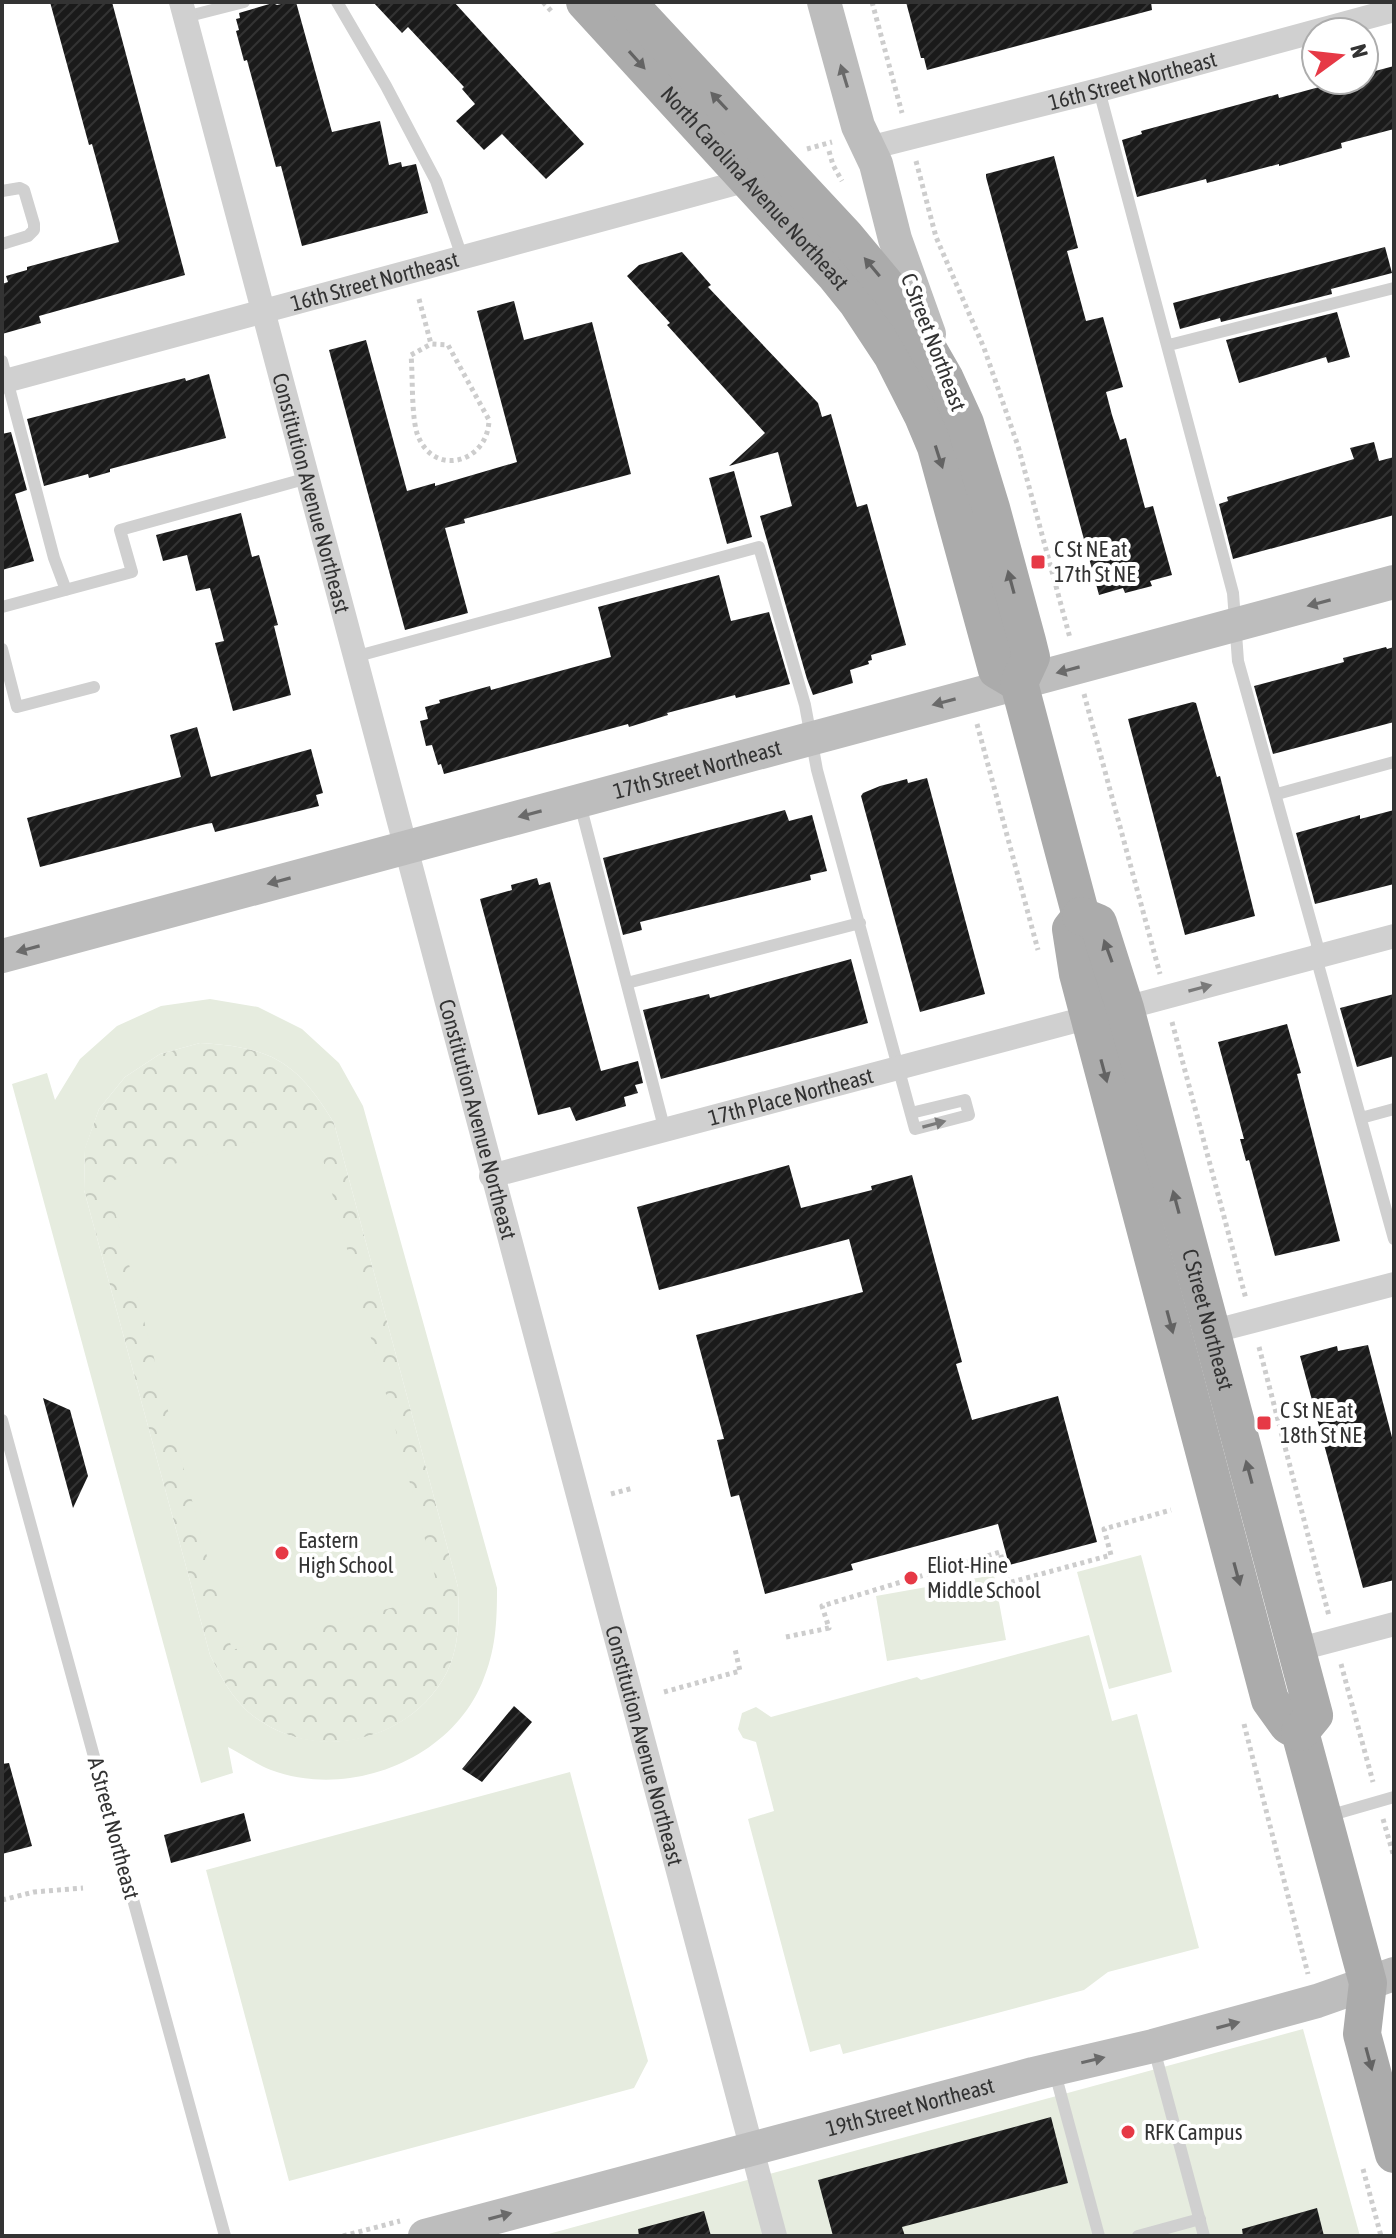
<svg xmlns="http://www.w3.org/2000/svg" width="1396" height="2238" viewBox="0 0 1396 2238" font-family="'Asap Condensed',sans-serif">
	<style>
		.park { fill: url(#park-crowns) }
		.pitch { fill: #e6ecdf; fill-rule: evenodd }
		.building { fill: url(#building-hatch) }
		.lines { fill: none; stroke-linecap: round; stroke-linejoin: round }
		.path { stroke: #cdcdcd; stroke-width: 5; stroke-dasharray: 4 4; stroke-linecap: butt }
		.lane { stroke: #d0d0d0; stroke-width: 12 }
		.street { stroke: #d0d0d0; stroke-width: 24 }
		.secondary { stroke: #bdbdbd; stroke-width: 34 }
		.primary { stroke: #ababab; stroke-width: 38 }
		.oneway { fill: #636363 }
		.oneway2 { fill: #6a6a6a }
		.oneway3 { fill: #7a7a7a }
		.poi-dot { fill: #e63946; stroke: #fff; stroke-width: 3 }
		.labels { text-anchor: middle; dominant-baseline: central; stroke-width: 8; stroke-linejoin: round; paint-order: stroke }
		.street-label { font-size: 22px; fill: #333; stroke: #fff }
		.poi-label { font-size: 22px; fill: #333; stroke: #fff; text-anchor: start }
	</style>
	<defs>
		<pattern id="park-crowns" width="20" height="18" patternUnits="userSpaceOnUse" patternTransform="scale(2)"><rect width="20" height="18" fill="#e6ecdf"/><path d="M2 6a3 3 0 1 1 6 0M12 15a3 3 0 1 1 6 0" fill="none" stroke="#c6cbc0"/></pattern>
		<pattern id="building-hatch" width="6" height="6" patternUnits="userSpaceOnUse" patternTransform="scale(2)"><rect width="6" height="6" fill="#1a1a1a"/><path d="M-1 1l2-2M0 6l6-6M5 7l2-2" fill="none" stroke="#333"/></pattern>
	</defs>
	<rect width="100%" height="100%" fill="#fff"/>
	<!-- park -->
	<path class="park" d="M200,1043C272,1047 297,1062 334,1123L458,1587C459,1616 460,1645 447,1672C414,1738 324,1763 262,1722C236,1706 223,1681 210,1655L84,1190L85,1148L99,1109L125,1077L160,1054Z"/>
	<!-- pitch -->
	<path class="pitch" d="M210,999L258,1007L302,1029L339,1063L363,1106L497,1588C497,1622 496,1650 482,1683C449,1761 348,1799 271,1770C256,1764 242,1754 228,1747L233,1773L201,1783L12,1084L47,1073L55,1100L80,1059L117,1026L161,1006ZM200,1043C272,1047 297,1062 334,1123L458,1587C459,1616 460,1645 447,1672C414,1738 324,1762 262,1722C236,1706 223,1681 210,1655L84,1190L85,1149L99,1109L125,1077L160,1054Z
		M314,1126L440,1595L232,1650L107,1182Z
		M1141,1555L1172,1672L1109,1689L1077,1572Z
		M994,1575L1006,1640L887,1661L876,1596Z
		M1089,1635L1112,1721L1137,1714L1199,1948L1108,1972L1084,1990L843,2054L840,2044L810,2052L748,1819L774,1811L756,1742L743,1738L738,1729L742,1713L756,1707L771,1717L917,1677L921,1680Z
		M570,1772L648,2061L634,2088L289,2181L206,1870Z
		M1303,2029L1360,2236H541Z"/>
	<!-- building -->
	<path class="building" d="M50,2H112L185,275L39,316L41,323L2,334V284L8,282L6,276L27,270V267L119,242L92,144L89,145Z
		M289,2H296L332,132L380,121L389,165L401,162L402,167L416,164L428,213L302,246L281,166L276,167L247,60L244,61L236,31L239,30L236,19L240,18L239,13L273,3L277,5Z
		M373,2H454L584,144L546,179L502,134L484,150L456,121L475,104L462,89L464,87L408,27L402,33Z
		M906,2H1151L1152,10L927,70L924,58H921Z
		M1394,66V129L1341,143L1342,148L1279,166V164L1207,183L1206,179L1137,197L1122,140L1142,134L1141,131L1278,94L1279,98L1345,80H1364V74Z
		M1054,156L1078,248L1067,251L1086,321L1103,317L1123,387L1106,392L1112,415L1120,440L1126,438L1145,508L1153,506L1172,575L1150,581L1152,586L1125,593L1123,588L1099,595L986,177V174Z
		M1385,247L1392,273L1331,289L1332,294L1221,322L1220,318L1180,329L1173,303Z
		M682,252L711,285L708,287L818,403L822,417L831,414L857,507L867,504L906,645L871,655L872,660L868,661L869,664L850,670L853,683L813,695L807,679L760,516L792,506L778,452L729,466L765,433L667,325L670,323L627,276L639,265Z
		M514,301L524,340L592,322L631,474L464,519L465,523L445,528L468,613L405,630L329,350L366,340L407,491L435,483V486L517,462L477,311Z
		M1337,312L1350,357L1328,363L1326,357L1239,383L1226,340Z
		M209,374L226,438L110,469V472L89,478L88,474L44,486L27,419L185,378L186,381Z
		M11,432L27,490L15,494L34,561L2,570V434Z
		M1374,442L1379,461L1394,457V515L1233,559L1219,504L1228,501L1227,497L1354,459L1350,448Z
		M734,471L752,537L727,544L709,478Z
		M241,513L252,557L259,555L278,625L274,626L291,695L233,711L215,643L224,641L210,588L196,591L187,555L163,561L156,535Z
		M719,575L731,621L769,612L790,684L736,698L735,695L667,713L668,715L629,727L628,724L444,774L441,764L438,765L432,745L426,746L420,721L428,719L425,707L440,703L439,700L490,686L491,690L611,657L598,607Z
		M1386,647L1387,649L1394,647V722L1273,754L1254,686L1344,662L1343,658Z
		M1193,702L1196,703L1217,777L1220,776L1255,916L1185,935L1128,719Z
		M197,727L211,777L311,749L323,793L316,795L319,806L215,832L212,823L206,824L40,867L27,818L181,777L170,735Z
		M927,778L985,994L920,1012L861,796L863,793L880,786L907,779L908,783Z
		M785,810L789,821L812,815L827,871L810,875L811,880L640,922L642,930L623,935L603,858Z
		M1394,810V884L1315,904L1296,833L1360,815V819Z
		M537,878L539,885L550,882L601,1071L638,1061L643,1083L635,1085L638,1093L624,1097L626,1106L576,1121L570,1107L538,1115L480,899L512,890L511,885Z
		M851,959L868,1023L661,1079L643,1010L709,994L710,998Z
		M1394,994V1056L1357,1067L1340,1008Z
		M1287,1024L1301,1073L1297,1074L1340,1241L1275,1256L1249,1160L1246,1161L1240,1139H1244L1218,1042Z
		M789,1165L801,1208L872,1190L871,1186L912,1175L962,1362L956,1364L972,1420L1058,1396L1097,1542L1009,1565L998,1524L851,1564L853,1570L765,1594L739,1495L731,1497L717,1440L724,1439L696,1335L863,1292L849,1239L659,1290L637,1207Z
		M1368,1345L1394,1445V1580L1363,1588L1300,1356L1337,1346L1338,1351Z
		M43,1398L70,1410L88,1476L73,1508Z
		M514,1706L532,1722L482,1782L462,1769Z
		M9,1763L32,1846L2,1854V1764Z
		M244,1813L251,1841L171,1863L164,1835Z
		M1051,2117L1068,2183L902,2227L905,2236H833L818,2180Z
		M1317,2208L1324,2236H1243L1242,2229Z
		M704,2211L711,2236H639L638,2229Z"/>
	<g class="lines">
		<!-- path -->
		<path class="path" d="M543,2L553,13
			M872,2L902,113
			M807,149L832,142
			M829,151L833,165L842,181
			M916,161L936,237L984,348L1018,446L1070,638
			M419,299L431,344L448,345L489,420C488,462 435,478 418,436C411,419 413,376 411,355L431,344
			M1084,694L1160,974
			M977,724L1038,950
			M1172,1022L1246,1299
			M1259,1347L1329,1616
			M611,1494L633,1488
			M786,1637L829,1628L822,1606L1000,1552L1008,1583L1111,1555L1104,1529L1171,1510
			M1341,1664L1373,1782
			M664,1692L740,1671L735,1649
			M1244,1724L1308,1974
			M1383,1819L1394,1857
			M2,1900L34,1892L83,1888
			M1363,2169L1381,2236
			M343,2236L400,2221"/>
		<!-- lane -->
		<path class="lane" d="M337,2L386,86L436,181L462,257
			M185,17L244,2
			M1099,90L1233,593L1238,661L1317,944L1316,957L1394,1239
			M2,191L20,188L24,190L34,224V230L28,236L2,244
			M1169,345L1394,288
			M2,361L54,558L66,590
			M2,607L132,572L120,530L308,478
			M2,649L17,707L94,687
			M354,657L759,547L805,705L817,770L915,1129L969,1115L965,1100L911,1113
			M1277,794L1394,762
			M580,804L665,1131
			M627,983L860,923
			M1361,1118L1394,1109
			M2,1420L225,2236
			M1328,1816L1394,1797
			M1154,2049L1204,2236
			M1055,2073L1099,2236
			M1138,2236L1200,2219"/>
		<!-- street -->
		<g class="street">
			<path id="s1" d="M181,2L775,2236"/>
			<path id="s2" d="M869,148L1099,90L1394,10"/>
			<path id="s3" d="M2,382L748,180"/>
			<path d="M1125,1008L1394,936"/>
			<path id="s4" d="M491,1176L1090,1017"/>
			<path d="M1211,1332L1394,1284"/>
			<path d="M1296,1650L1394,1624"/>
		</g>
		<!-- secondary -->
		<g class="secondary">
			<path d="M824,2L858,126L876,164L895,239L929,334"/>
			<path id="s5" d="M2,956L1394,582"/>
			<path id="s6" d="M425,2236L1033,2074L1153,2046L1317,2001L1394,1974"/>
		</g>
		<!-- primary -->
		<g class="primary">
			<path id="s7" d="M585,2L836,276L857,302L892,355L923,416L936,447L997,670L1019,683"/>
			<path d="M627,2L845,236L890,290L910,318L945,379L965,423L991,508L1027,641L1031,657L1019,683L1081,916"/>
			<path d="M1081,916L1071,929L1078,974L1270,1700L1288,1725L1300,1732L1368,1983L1362,2034L1394,2154"/>
			<path id="s8" d="M1081,916L1098,923L1125,1008L1314,1715L1300,1732"/>
		</g>
	</g>
	<!-- one-way arrows -->
	<defs><path id="oneway-solid" d="M-6-.8H1V-3.2L6.5 0L1 3.2V.8H-6Z" transform="scale(2)"/></defs>
	<g class="oneway">
		<use href="#oneway-solid" transform="translate(637 60) rotate(48)"/>
		<use href="#oneway-solid" transform="translate(719 101) rotate(-133)"/>
		<use href="#oneway-solid" transform="translate(872 267) rotate(-130)"/>
		<use href="#oneway-solid" transform="translate(939 457) rotate(72)"/>
		<use href="#oneway-solid" transform="translate(1011 582) rotate(-105)"/>
		<use href="#oneway-solid" transform="translate(1108 951) rotate(-110)"/>
		<use href="#oneway-solid" transform="translate(1104 1071) rotate(75)"/>
		<use href="#oneway-solid" transform="translate(1176 1202) rotate(-105)"/>
		<use href="#oneway-solid" transform="translate(1170 1322) rotate(75)"/>
		<use href="#oneway-solid" transform="translate(1249 1472) rotate(-105)"/>
		<use href="#oneway-solid" transform="translate(1237 1574) rotate(75)"/>
		<use href="#oneway-solid" transform="translate(1369 2059) rotate(75)"/>
	</g>
	<g class="oneway2">
		<use href="#oneway-solid" transform="translate(844 76) rotate(-107)"/>
		<use href="#oneway-solid" transform="translate(1319 603) rotate(165)"/>
		<use href="#oneway-solid" transform="translate(1068 670) rotate(165)"/>
		<use href="#oneway-solid" transform="translate(944 702) rotate(165)"/>
		<use href="#oneway-solid" transform="translate(530 814) rotate(165)"/>
		<use href="#oneway-solid" transform="translate(279 881) rotate(165)"/>
		<use href="#oneway-solid" transform="translate(28 949) rotate(165)"/>
		<use href="#oneway-solid" transform="translate(1228 2025) rotate(-15)"/>
		<use href="#oneway-solid" transform="translate(1093 2060) rotate(-13)"/>
		<use href="#oneway-solid" transform="translate(500 2216) rotate(-15)"/>
	</g>
	<g class="oneway3">
		<use href="#oneway-solid" transform="translate(1200 988) rotate(-15)"/>
		<use href="#oneway-solid" transform="translate(934 1124) rotate(-15)"/>
	</g>
	<!-- markers -->
	<g class="poi-dot">
		<rect x="1030" y="554" width="16" height="16" rx="4"/>
		<rect x="1256" y="1415" width="16" height="16" rx="4"/>
		<circle cx="282" cy="1553" r="8"/>
		<circle cx="911" cy="1578" r="8"/>
		<circle cx="1128" cy="2132" r="8"/>
	</g>
	<g class="labels">
		<!-- street labels -->
		<g class="street-label">
			<text stroke="none"><textPath href="#s2" startOffset="272">16th Street Northeast</textPath></text>
			<text stroke="none"><textPath href="#s7" startOffset="252">North Carolina Avenue Northeast</textPath></text>
			<text stroke="none"><textPath href="#s3" startOffset="386">16th Street Northeast</textPath></text>
			<text transform="translate(934 342) rotate(69)">C Street Northeast</text>
			<text stroke="none"><textPath href="#s1" startOffset="508">Constitution Avenue Northeast</textPath></text>
			<text stroke="none"><textPath href="#s5" startOffset="720">17th Street Northeast</textPath></text>
			<text stroke="none"><textPath href="#s4" startOffset="310">17th Place Northeast</textPath></text>
			<text stroke="none"><textPath href="#s1" startOffset="1156">Constitution Avenue Northeast</textPath></text>
			<text stroke="none"><textPath href="#s8" startOffset="430">C Street Northeast</textPath></text>
			<text stroke="none"><textPath href="#s1" startOffset="1804">Constitution Avenue Northeast</textPath></text>
			<text transform="translate(114 1828) rotate(75)">A Street Northeast</text>
			<text stroke="none"><textPath href="#s6" startOffset="502">19th Street Northeast</textPath></text>
		</g>
		<!-- poi labels -->
		<g class="poi-label">
			<text x="1054" y="549">C St NE at<tspan x="1054" dy="25">17th St NE</tspan></text>
			<text x="1280" y="1410">C St NE at<tspan x="1280" dy="25">18th St NE</tspan></text>
			<text x="298" y="1540">Eastern<tspan x="298" dy="25">High School</tspan></text>
			<text x="927" y="1565">Eliot-Hine<tspan x="927" dy="25">Middle School</tspan></text>
			<text x="1144" y="2132">RFK Campus</text>
		</g>
	</g>
	<!-- border -->
	<rect width="1396" height="2238" fill="none" stroke="#333333" stroke-width="8"/>
	<!-- north arrow -->
	<g transform="translate(1340 56) rotate(75)"><circle r="38" fill="#ffffff" stroke="#adadad" stroke-width="2"/>
	<path d="M0-6L14 30L0 20L-14 30Z" fill="#e63946"/>
	<text y="-12" font-size="22" font-weight="bold" text-anchor="middle" fill="#333333">N</text>
	</g>
</svg>
